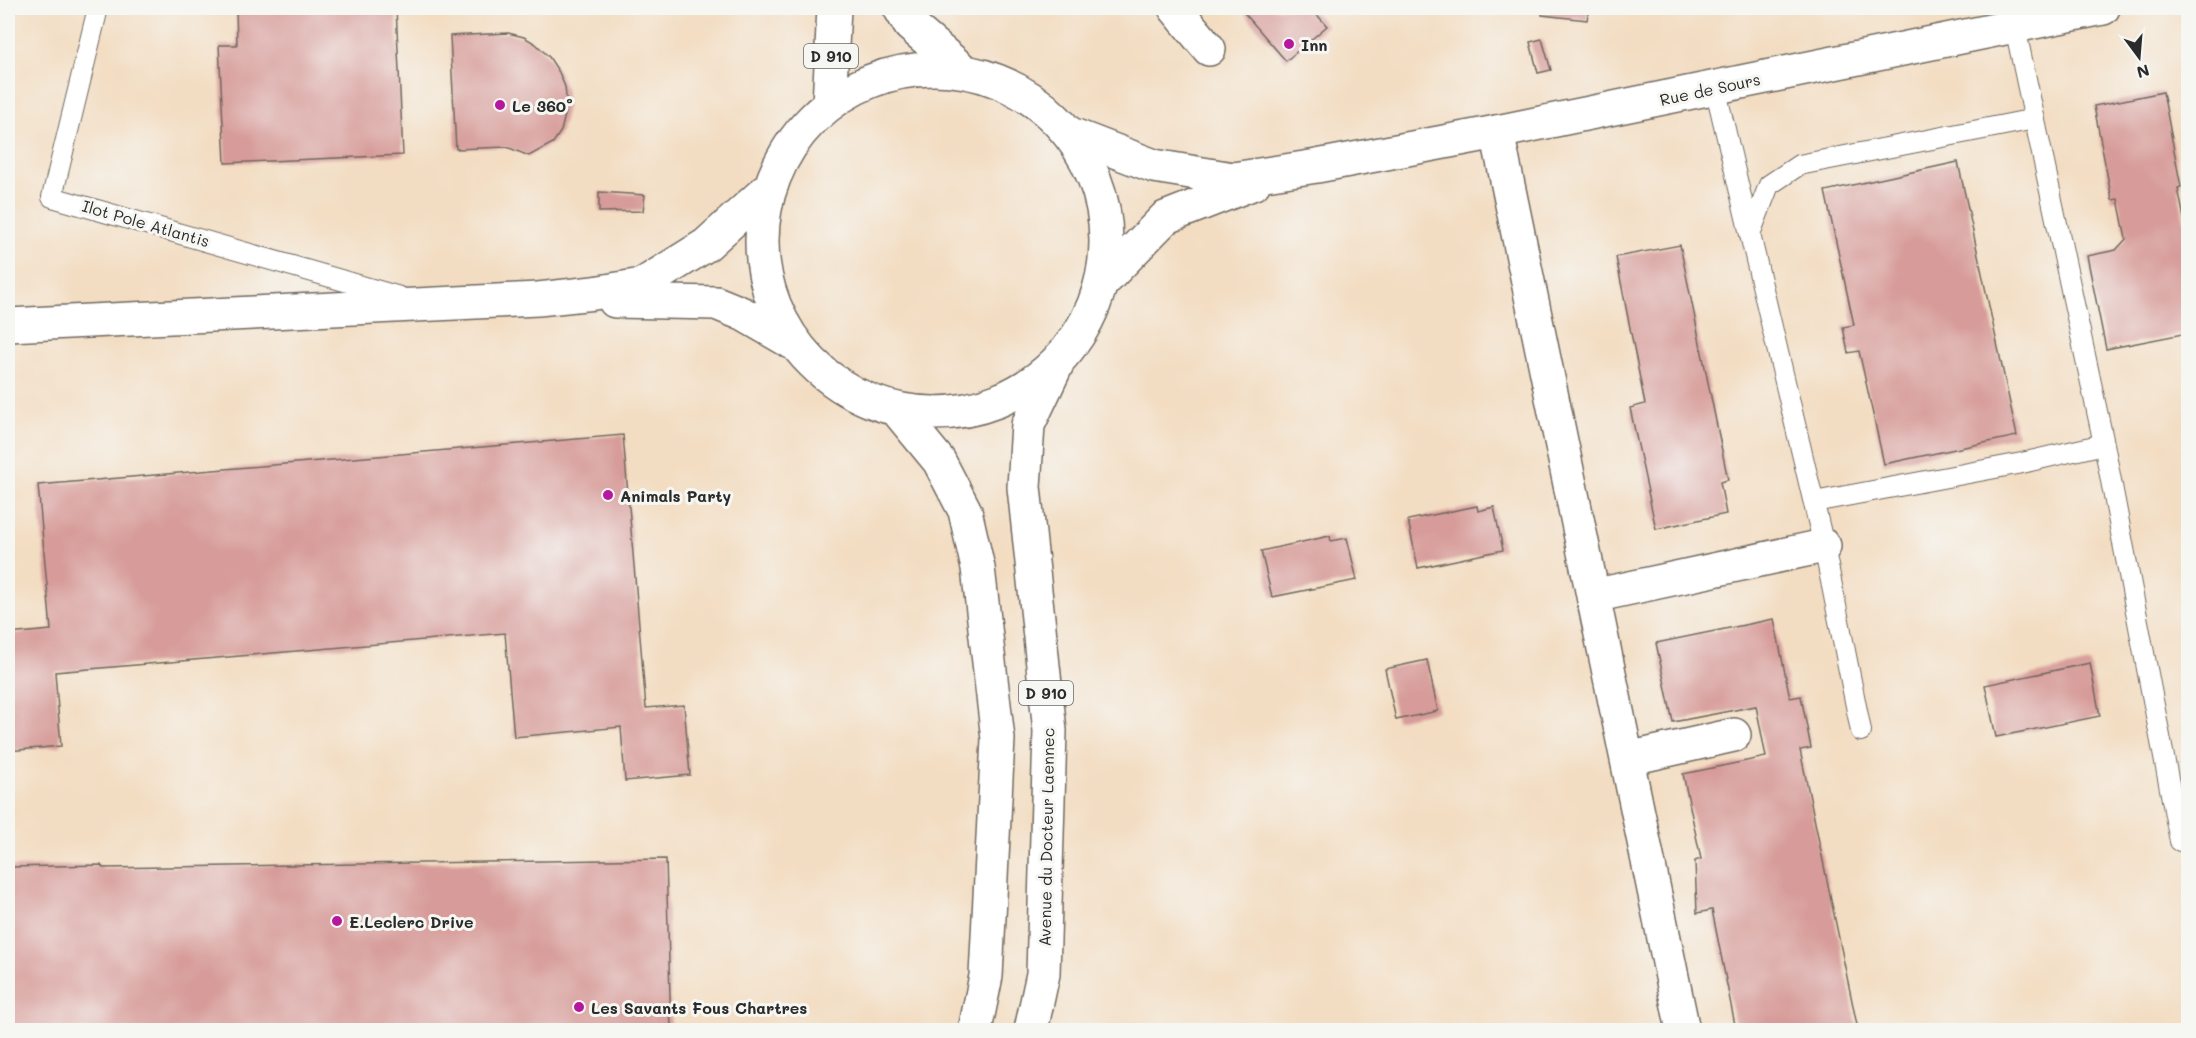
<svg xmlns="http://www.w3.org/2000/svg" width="2196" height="1038" viewBox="0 0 2196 1038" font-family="Mali,sans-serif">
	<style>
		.building { fill: #d79c9a }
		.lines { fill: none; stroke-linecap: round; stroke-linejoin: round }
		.lane-casing { stroke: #716960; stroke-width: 22 }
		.street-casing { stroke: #716960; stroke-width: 36 }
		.secondary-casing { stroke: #716960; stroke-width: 36 }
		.primary-casing { stroke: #716960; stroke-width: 36 }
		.lane { stroke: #fff; stroke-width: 20 }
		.street { stroke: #fff; stroke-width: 33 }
		.secondary { stroke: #fff; stroke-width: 33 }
		.primary { stroke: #fff; stroke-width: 33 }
		.poi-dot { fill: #b5179e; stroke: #f6f6f2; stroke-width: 2 }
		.labels { text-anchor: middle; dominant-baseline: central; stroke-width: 6; stroke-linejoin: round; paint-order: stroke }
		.shield { fill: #f6f6f2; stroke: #686867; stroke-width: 1.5 }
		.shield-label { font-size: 15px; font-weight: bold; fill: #2b2b2b }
		.poi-label { font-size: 16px; font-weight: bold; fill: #2b2b2b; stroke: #f6f6f2; text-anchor: start }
		.street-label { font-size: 16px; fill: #2b2b2b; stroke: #f6f6f2 }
	</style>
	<rect width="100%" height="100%" fill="#f6f6f2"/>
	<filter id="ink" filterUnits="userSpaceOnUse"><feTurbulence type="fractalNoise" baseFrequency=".0167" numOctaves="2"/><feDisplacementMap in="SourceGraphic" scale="12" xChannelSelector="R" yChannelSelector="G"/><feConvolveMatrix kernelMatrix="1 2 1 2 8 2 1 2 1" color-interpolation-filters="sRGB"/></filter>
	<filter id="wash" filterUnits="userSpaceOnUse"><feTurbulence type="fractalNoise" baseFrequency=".008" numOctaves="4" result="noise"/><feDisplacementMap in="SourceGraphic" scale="24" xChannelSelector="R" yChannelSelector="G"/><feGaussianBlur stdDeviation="1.35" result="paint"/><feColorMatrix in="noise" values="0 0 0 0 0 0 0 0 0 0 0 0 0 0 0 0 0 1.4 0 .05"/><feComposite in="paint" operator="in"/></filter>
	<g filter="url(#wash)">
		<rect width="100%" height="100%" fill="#f3ddc2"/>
		<g id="blocks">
			<!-- building -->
			<path class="building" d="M236,8H396L403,155L225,163L219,45H237Z
				M1240,8H1311L1327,26L1286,61Z
				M1543,8H1589L1587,20L1542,15Z
				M508,33L524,37L536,44L549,57L559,72L565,87L567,107L561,131L553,143L529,156L507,147L456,149L450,36Z
				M1542,39L1551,70L1538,73L1530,42Z
				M2163,92L2181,187L2178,188L2188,239V333L2106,349L2087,256L2116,250L2126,239L2118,199L2112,200L2094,106Z
				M1958,162L2017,436L1884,464L1859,351L1848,353L1843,327L1854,325L1825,191Z
				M599,192L645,195L643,211L599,212Z
				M1680,245L1728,480L1720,482L1726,514L1656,529L1630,408L1645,404L1616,257Z
				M623,435L646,708L684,705L690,775L625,781L621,727L514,737L505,633L55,672L61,746L8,751V634L51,630L38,485Z
				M1477,506L1478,511L1494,507L1503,550L1418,568L1408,520Z
				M1330,536L1331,541L1347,538L1357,580L1272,597L1261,551Z
				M1774,619L1790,698L1801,696L1811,748L1800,750L1858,1030H1736L1712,910L1697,913L1695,861L1701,859L1683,774L1766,757L1756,706L1673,722L1656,643Z
				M1427,660L1438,711L1396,720L1385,669Z
				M2090,663L2100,716L1996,737L1985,685Z
				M666,859L671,1030H8V869L9,867L101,865L103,868Z"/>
		</g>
	</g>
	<g filter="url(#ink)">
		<use href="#blocks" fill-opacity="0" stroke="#716960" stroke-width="1.5"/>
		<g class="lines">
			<!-- lane casing -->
			<g class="lane-casing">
				<path id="lane" d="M98,8L52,197L400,297
					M2015,27L2104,444L2180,841
					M1715,87L1824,546L1861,731
					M1750,234L1769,185L1799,165L2035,119
					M1814,502L2022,463L2104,444"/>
			</g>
			<!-- street casing -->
			<g class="street-casing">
				<path id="street" d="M1175,8L1209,49
					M1497,132L1683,1030
					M1593,596L1824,546
					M1627,759L1734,735"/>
			</g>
			<!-- secondary casing -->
			<g class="secondary-casing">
				<path id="secondary" d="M1068,133L1154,166L1233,179L1317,166L1497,132L2103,8
					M1101,284L1165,218L1254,183
					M615,301L716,303L743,314L793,343
					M8,325L538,299L594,293L642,285L706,245L769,188"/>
			</g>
			<!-- primary casing -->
			<g class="primary-casing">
				<path id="primary" d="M900,8L910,25L965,72
					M762 241a172 172 0 1 1 344 0a172 172 0 1 1-344 0Z
					M829,104L834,8
					M897,410L939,461L965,511L978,568L998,739L986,976L975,1030
					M1031,1030L1043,974L1050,731L1024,487L1028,425L1057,364"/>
			</g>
			<!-- lane -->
			<use href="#lane" class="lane"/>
			<!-- street -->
			<use href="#street" class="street"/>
			<!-- secondary -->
			<use href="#secondary" class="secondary"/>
			<!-- primary -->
			<use href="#primary" class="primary"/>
		</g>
	</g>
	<!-- markers -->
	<g class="poi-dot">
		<circle cx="1289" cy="44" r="6"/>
		<circle cx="500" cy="105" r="6"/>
		<circle cx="608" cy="495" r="6"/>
		<circle cx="337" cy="921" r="6"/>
		<circle cx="579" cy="1007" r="6"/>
	</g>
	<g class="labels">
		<!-- shield labels -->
		<g class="shield">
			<rect x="804" y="44" width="54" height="24" rx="4.5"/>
			<rect x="1019" y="681" width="54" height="24" rx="4.5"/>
		</g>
		<g class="shield-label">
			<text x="831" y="56">D 910</text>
			<text x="1046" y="693">D 910</text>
		</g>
		<!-- poi labels -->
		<g class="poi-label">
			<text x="1301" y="44">Inn</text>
			<text x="512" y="105">Le 360°</text>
			<text x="620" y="495">Animals Party</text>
			<text x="349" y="921">E.Leclerc Drive</text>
			<text x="591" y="1007">Les Savants Fous Chartres</text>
		</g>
		<!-- street labels -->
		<g class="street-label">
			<text transform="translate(1710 89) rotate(-12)">Rue de Sours</text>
			<text transform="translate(146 223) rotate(16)">Ilot Pole Atlantis</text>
			<text transform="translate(1046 837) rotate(-89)">Avenue du Docteur Laennec</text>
		</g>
	</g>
	<!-- margin -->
	<rect width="2196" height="1038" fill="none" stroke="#f6f6f2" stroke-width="30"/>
	<!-- north arrow -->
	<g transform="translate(2139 57) rotate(164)" stroke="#f6f6f2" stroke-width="4.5" paint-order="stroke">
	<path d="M0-4.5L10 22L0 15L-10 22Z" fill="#2b2b2b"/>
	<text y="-9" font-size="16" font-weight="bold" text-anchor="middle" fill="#2b2b2b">N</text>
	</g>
</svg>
